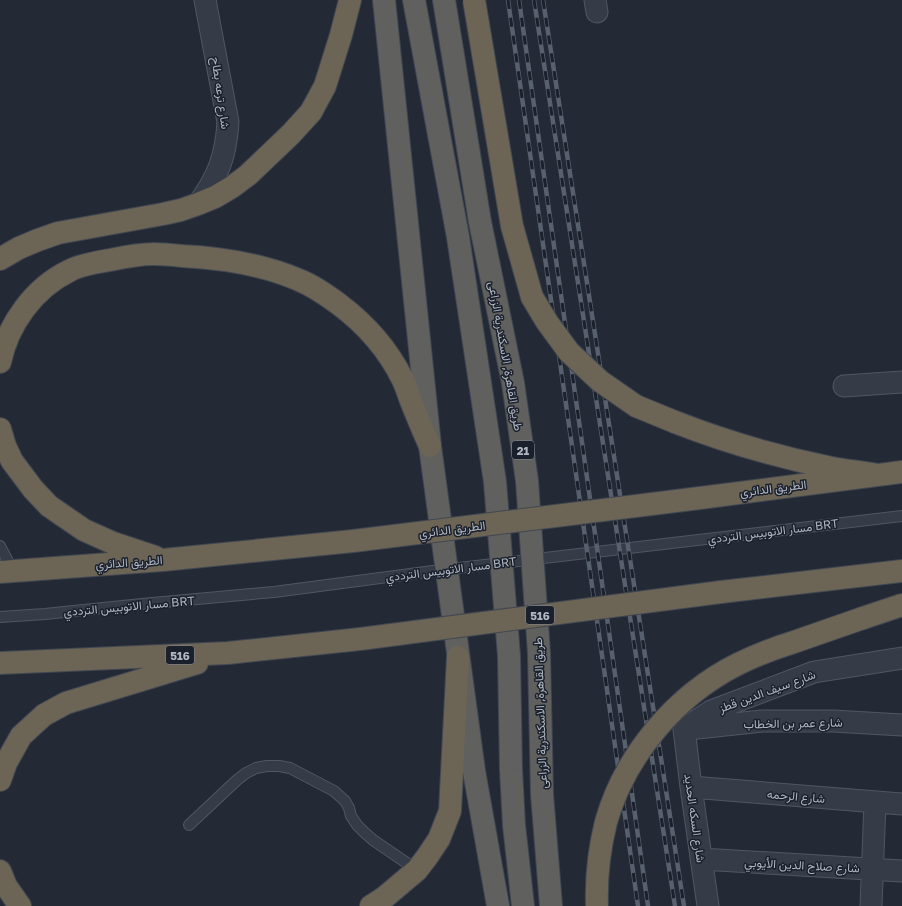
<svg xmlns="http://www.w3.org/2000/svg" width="902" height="906" viewBox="0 0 902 906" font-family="'Golos Text',Vazirmatn,sans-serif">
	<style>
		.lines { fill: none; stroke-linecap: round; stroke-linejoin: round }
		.service-casing { stroke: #515762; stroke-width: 12 }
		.minor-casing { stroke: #515762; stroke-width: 23 }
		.trunk-casing { stroke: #414752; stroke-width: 24 }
		.motorway-casing { stroke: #414752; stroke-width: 24 }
		.service { stroke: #363c47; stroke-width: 10 }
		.minor { stroke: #363c47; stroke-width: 21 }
		.trunk { stroke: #60605e; stroke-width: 22 }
		.motorway { stroke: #6c6454; stroke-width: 22 }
		.rail-casing { stroke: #58606e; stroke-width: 4.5 }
		.rail { stroke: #1b212c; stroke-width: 3; stroke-dasharray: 9; stroke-linecap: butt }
		.motorway-bridge-casing { stroke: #414752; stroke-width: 24; stroke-linecap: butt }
		.motorway-bridge { stroke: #6c6454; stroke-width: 22 }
		.labels { text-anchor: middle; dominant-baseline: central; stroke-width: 3; stroke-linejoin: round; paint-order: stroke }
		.shield { fill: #1b212c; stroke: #848a96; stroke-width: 1 }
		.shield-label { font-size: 11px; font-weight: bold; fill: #b1b7c3 }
		.street-label { font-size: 12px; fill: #b1b7c3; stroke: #1b212c }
	</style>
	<rect width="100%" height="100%" fill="#232a36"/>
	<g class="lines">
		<!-- service casing -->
		<g class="service-casing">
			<path id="service" d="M0,546L13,571
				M0,617L45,614L142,604L274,592L433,571L902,516
				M189,825L237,780L246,773L256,768L267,766H279L290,768L334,791L345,801L349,808L351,816L357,825L364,832L373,840L417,870"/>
		</g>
		<!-- minor casing -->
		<g class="minor-casing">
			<path id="minor" d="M595,0L597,12
				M198,204C218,177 226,156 228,122L205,0
				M844,386L902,382
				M684,729L711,711L814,672L902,658
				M684,729L691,787L708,906
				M688,729L762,721H833L902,725
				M691,787L902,804
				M701,859L902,871
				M871,906L875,802"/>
		</g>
		<!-- trunk casing -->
		<g class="trunk-casing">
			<path id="trunk" d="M384,0L430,446L474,771L498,906
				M414,0L458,237L495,482L509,656L511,770L514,825L523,906
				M444,0L480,222L513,383L527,481L539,653L542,794L551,906"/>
		</g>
		<!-- motorway casing -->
		<g class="motorway-casing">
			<path id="motorway" d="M0,259L19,248L38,240L58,233L163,214L181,210L198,204L215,197L232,187L248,175L291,134L311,112L325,86L341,35L350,0
				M0,362C8,324 34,288 69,271C79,265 98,262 110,260C124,257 140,254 154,254C163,254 173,255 182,256C222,258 262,264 299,280C314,286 328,296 340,305C365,324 388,350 402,378C406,386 408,393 411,401C417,416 423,431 430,446
				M675,422C726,442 778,457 832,468C847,471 862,472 877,475
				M0,429L5,446L12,461L33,489L49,506L84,530L113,543L155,557
				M700,498L902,472
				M0,572L163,560L353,541
				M721,592L902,571
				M863,618L902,605
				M0,663L228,653L360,639
				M0,780L6,763L21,736L44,715L66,703L197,663
				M0,871L6,886L20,906
				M371,906L385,897L417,870L427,857L439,839L450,811L458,657"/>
		</g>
		<!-- service -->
		<use href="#service" class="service"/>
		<!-- minor -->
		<use href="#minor" class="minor"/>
		<!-- trunk -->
		<use href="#trunk" class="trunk"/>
		<!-- motorway -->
		<use href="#motorway" class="motorway"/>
		<!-- rail casing -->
		<g class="rail-casing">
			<path id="rail" d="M508,0L638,906
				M519,0L648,906
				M534,0L675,906
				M543,0L684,906"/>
		</g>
		<!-- rail -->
		<use href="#rail" class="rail"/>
		<!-- motorway-bridge casing -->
		<g class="motorway-bridge-casing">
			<path id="motorway-bridge" d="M474,0L512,226L532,297L547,322L569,352L600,381L636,406L675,422
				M353,541L700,498
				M360,639L721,592
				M597,906C596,878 599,850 606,822C625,755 676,695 738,664C756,655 775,648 794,642C817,634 840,626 863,618"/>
		</g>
		<!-- motorway-bridge -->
		<use href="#motorway-bridge" class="motorway-bridge"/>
	</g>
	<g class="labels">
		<!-- shield labels -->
		<g class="shield">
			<rect x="512" y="441" width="22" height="18" rx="3"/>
			<rect x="526" y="606" width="28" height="18" rx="3"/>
			<rect x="166" y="646" width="28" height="18" rx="3"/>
		</g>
		<g class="shield-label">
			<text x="523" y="450">21</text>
			<text x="540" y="615">516</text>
			<text x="180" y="655">516</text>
		</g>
		<!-- street labels -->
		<g class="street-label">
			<text transform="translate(221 93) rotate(82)">شارع ترعه بطاح</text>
			<text transform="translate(506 356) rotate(80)">طريق القاهرة, الاسكندرية الزراعى</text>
			<text transform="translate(773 488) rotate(-7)">الطريق الدائري</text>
			<text transform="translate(452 529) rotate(-7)">الطريق الدائري</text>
			<text transform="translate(773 531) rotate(-7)">مسار الاتوبيس الترددي BRT</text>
			<text transform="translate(129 562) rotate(-4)">الطريق الدائري</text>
			<text transform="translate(451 569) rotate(-7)">مسار الاتوبيس الترددي BRT</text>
			<text transform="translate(129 606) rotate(-5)">مسار الاتوبيس الترددي BRT</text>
			<text transform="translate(767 691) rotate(-20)">شارع سيف الدين قطز</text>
			<text transform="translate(540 713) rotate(-92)">طريق القاهرة, الاسكندرية الزراعى</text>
			<text transform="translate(793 723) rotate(-1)">شارع عمر بن الخطاب</text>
			<text transform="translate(796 796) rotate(5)">شارع الرحمه</text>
			<text transform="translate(695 818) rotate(82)">شارع السكه الحديد</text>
			<text transform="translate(802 865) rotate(3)">شارع صلاح الدين الأيوبي</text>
		</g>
	</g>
</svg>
